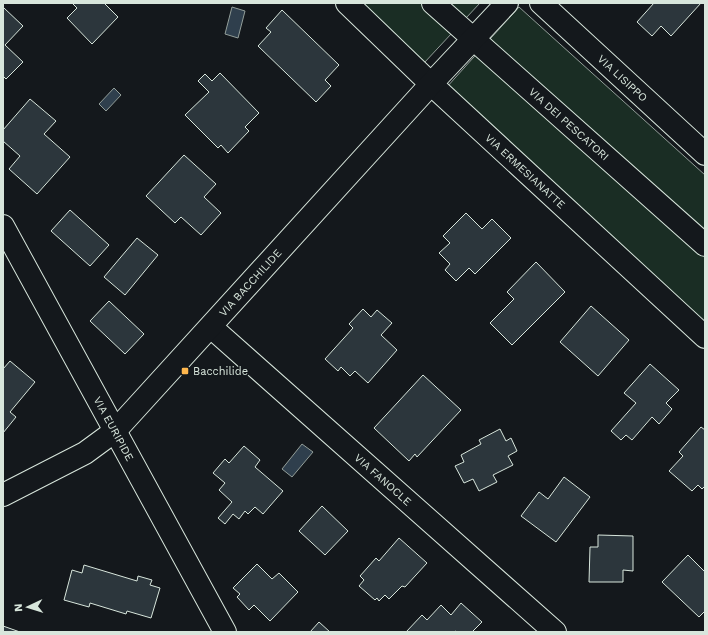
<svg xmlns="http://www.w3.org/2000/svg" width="708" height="635" viewBox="0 0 708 635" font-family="'Work Sans',sans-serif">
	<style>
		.green { fill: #1a2d24; stroke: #939e99 }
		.water { fill: #2f3f4d; stroke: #939e99 }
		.building { fill: #2c363c; stroke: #d8e6dc }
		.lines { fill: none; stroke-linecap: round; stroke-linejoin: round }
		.minor-casing { stroke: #d8e6dc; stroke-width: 24 }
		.minor { stroke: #14181c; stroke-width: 22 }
		.poi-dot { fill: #ffb74d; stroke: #14181c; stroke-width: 1.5 }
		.labels { text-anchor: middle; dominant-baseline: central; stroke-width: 3; stroke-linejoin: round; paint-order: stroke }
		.street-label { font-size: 11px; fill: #d8e6dc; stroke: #14181c }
		.poi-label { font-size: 11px; fill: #d8e6dc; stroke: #14181c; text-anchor: start }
	</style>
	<rect width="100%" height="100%" fill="#14181c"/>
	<!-- green -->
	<path class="green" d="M360,3H480L424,63Z
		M519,7L705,175V322L446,88Z"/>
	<!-- water -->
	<path class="water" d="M232,7L245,11L238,38L225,34Z
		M114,88L121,95L106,111L99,104Z
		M302,444L313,452L292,477L282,469Z"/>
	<!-- building -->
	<path class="building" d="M72,3H104L118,17L92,44L67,18L77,8Z
		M654,3H701L671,36L661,26L652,36L637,22Z
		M4,8L23,26L5,45L23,62L6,79L3,76V9Z
		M282,10L339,65L325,80L331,86L316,102L258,46L271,32L266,28Z
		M220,73L259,113L245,127L249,131L228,153L221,145L218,148L185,115L209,92L198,81L205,74L212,81Z
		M30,99L56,121L44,134L70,157L37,194L9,169L20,156L3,141V130Z
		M184,155L216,184L204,197L221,213L201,235L181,217L175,223L146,196Z
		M70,210L109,245L90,266L51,231Z
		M466,213L482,229L492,219L511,238L475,274L469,268L456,281L445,270L450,264L439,253L450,243L443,236Z
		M137,238L158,255L125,295L104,277Z
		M536,262L565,292L512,345L490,323L514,299L507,292Z
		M109,301L144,334L125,354L90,321Z
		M591,306L629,340L598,376L560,342Z
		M363,309L371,317L377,310L392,323L381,335L397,350L368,383L355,371L350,376L341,367L338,371L325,359L353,328L349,324Z
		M10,361L35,382L10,412L16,417L3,433V369Z
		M650,364L679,390L666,403L672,409L659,424L652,417L632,440L626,435L621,440L611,431L636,403L624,393Z
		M423,375L461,410L417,457L415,454L409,461L374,428Z
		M701,427L705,430V486L702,489L698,485L692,491L669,471L683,456L679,452Z
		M500,429L506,441L511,438L517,451L508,456L513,465L493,475L497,482L479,491L473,479L464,483L455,466L464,462L461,455L481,444L479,440Z
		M244,446L260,460L255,467L283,491L263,514L255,507L248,514L245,511L239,519L233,514L225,524L218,518L232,502L219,490L225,483L213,473L225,459L229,463Z
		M564,477L590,497L556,542L521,516L539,492L548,499Z
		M322,506L348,531L325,555L299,531Z
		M598,535L633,536V571L623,570V582H589L590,547H598Z
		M399,538L427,563L405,587L402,586L389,599L385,595L379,601L377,598L375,600L359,586L364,580L360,576L376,558L379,561Z
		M688,555L705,572V611L699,617L662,582Z
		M257,564L272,579L279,573L298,592L270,621L254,605L249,610L237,597L240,594L233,588Z
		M84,565L137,581L138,576L152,580L150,585L160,588L151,618L127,611L126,614L90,603L89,607L64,600L72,570L82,573Z
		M461,603L482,622L472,632H457L455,631L454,632H406L422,615L427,620L441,605L451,615Z
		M319,622L330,632H310Z
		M3,626L20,632H3Z"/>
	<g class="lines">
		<!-- minor casing -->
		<g class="minor-casing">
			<g id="minor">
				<path id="s1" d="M347,3L431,84L705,337"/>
				<path id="s2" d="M433,3L705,245"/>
				<path id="s3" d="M541,3L705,154"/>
				<path id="s4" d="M3,226L225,632"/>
				<path id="s5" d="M211,327L555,632"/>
				<path id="s6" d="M3,495L85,453L115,431L431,84L507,3"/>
			</g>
		</g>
		<!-- minor -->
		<use href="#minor" class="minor"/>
	</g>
	<!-- markers -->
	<rect class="poi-dot" x="181" y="367" width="8" height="8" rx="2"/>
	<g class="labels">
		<!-- street labels -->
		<g class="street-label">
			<text stroke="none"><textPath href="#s3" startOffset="111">VIA LISIPPO</textPath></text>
			<text stroke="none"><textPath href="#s2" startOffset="182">VIA DEI PESCATORI</textPath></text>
			<text stroke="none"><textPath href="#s1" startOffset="245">VIA ERMESIANATTE</textPath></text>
			<text stroke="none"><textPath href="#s6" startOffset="330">VIA BACCHILIDE</textPath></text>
			<text stroke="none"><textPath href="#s4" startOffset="231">VIA EURIPIDE</textPath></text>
			<text stroke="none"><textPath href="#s5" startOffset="230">VIA FANOCLE</textPath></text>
		</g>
		<!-- poi labels -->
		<g class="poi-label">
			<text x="193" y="371">Bacchilide</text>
		</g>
	</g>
	<!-- border -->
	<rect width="708" height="635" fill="none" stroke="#d8e6dc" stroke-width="8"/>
	<!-- north arrow -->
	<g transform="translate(28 607) rotate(266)" stroke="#14181c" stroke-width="3" paint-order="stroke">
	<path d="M0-3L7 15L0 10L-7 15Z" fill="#d8e6dc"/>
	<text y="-6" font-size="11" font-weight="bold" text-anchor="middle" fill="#d8e6dc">N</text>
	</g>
</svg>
